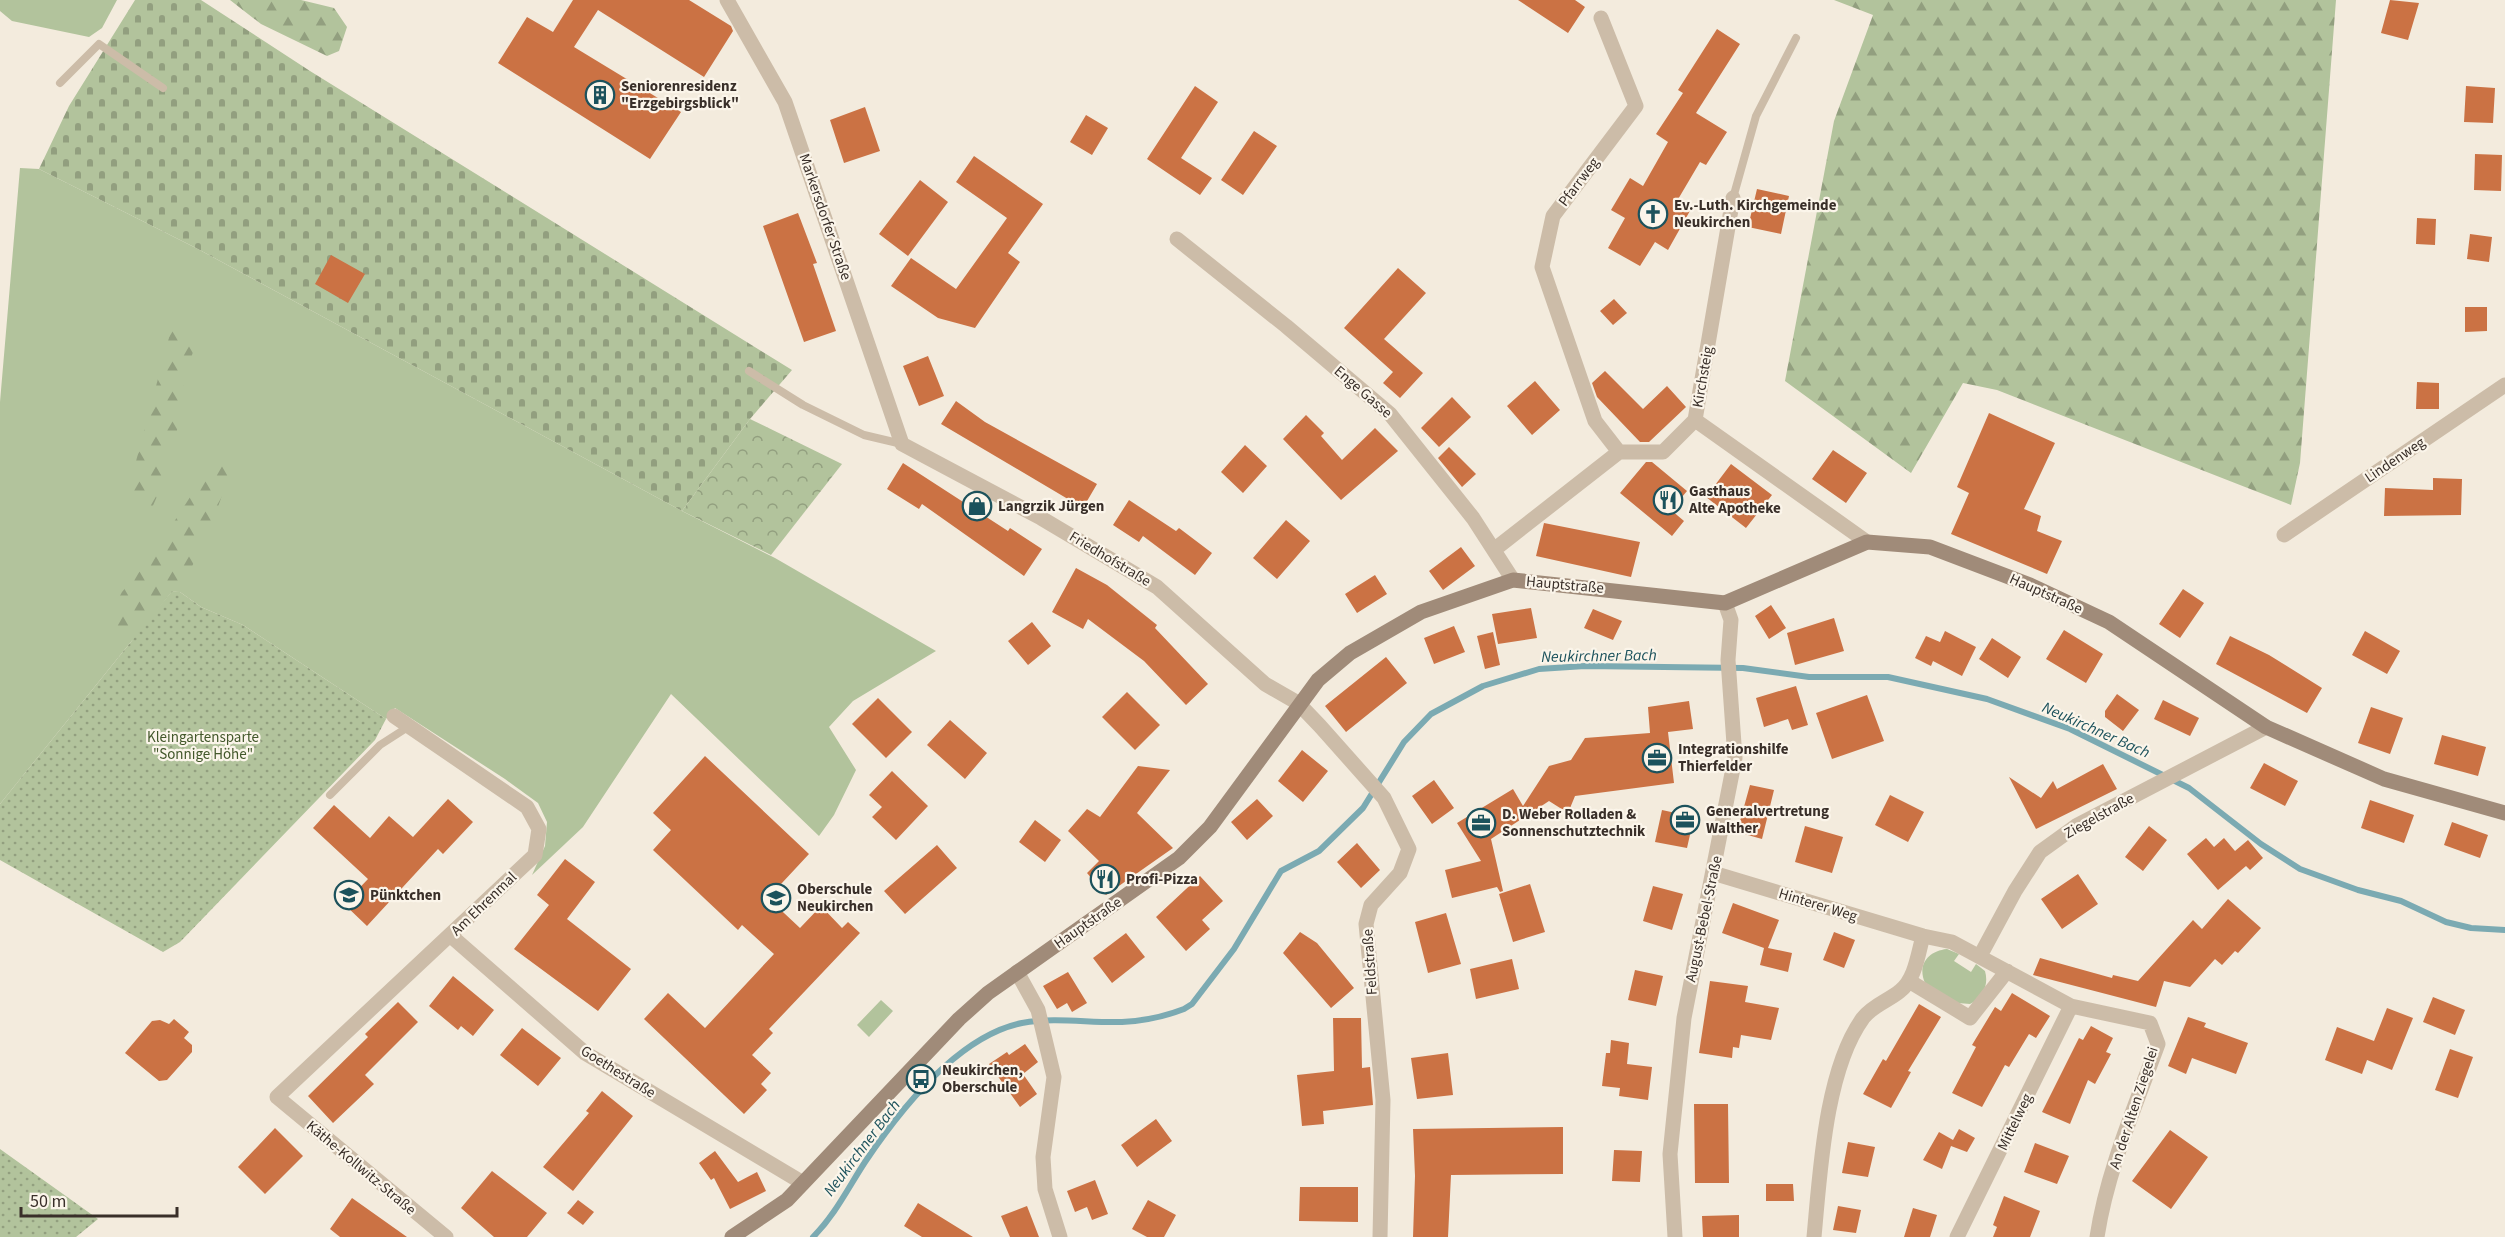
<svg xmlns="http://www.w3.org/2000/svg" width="2505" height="1237" viewBox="0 0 2505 1237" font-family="'Source Sans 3',sans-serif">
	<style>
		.grass { fill: #b2c39c }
		.forest { fill: url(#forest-firs) }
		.cemetery { fill: url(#cemetery-stones) }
		.park { fill: url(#park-crowns) }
		.garden { fill: url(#garden-dots) }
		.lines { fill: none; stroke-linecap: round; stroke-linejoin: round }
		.stream { stroke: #7baab2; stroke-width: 6 }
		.building { fill: #cb7244 }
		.service { stroke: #ccbca8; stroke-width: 8 }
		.minor { stroke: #ccbca8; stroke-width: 15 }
		.secondary { stroke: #a08b79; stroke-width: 15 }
		.labels { text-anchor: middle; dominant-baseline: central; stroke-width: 4.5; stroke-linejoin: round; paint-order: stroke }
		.poi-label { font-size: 15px; font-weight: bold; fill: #392f29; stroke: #fbf5ea; text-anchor: start }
		.street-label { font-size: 15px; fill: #392f29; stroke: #fbf5ea }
		.park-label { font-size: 15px; fill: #43582b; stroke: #fbf5ea }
		.water-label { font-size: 16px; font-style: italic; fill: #1c525c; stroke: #fbf5ea }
	</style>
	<defs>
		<pattern id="forest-firs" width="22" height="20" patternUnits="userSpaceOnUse" patternTransform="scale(1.5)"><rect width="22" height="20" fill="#b2c39c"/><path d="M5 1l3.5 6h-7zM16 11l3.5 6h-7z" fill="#929f7f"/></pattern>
		<pattern id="cemetery-stones" width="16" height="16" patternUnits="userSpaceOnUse" patternTransform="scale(1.5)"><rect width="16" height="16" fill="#b2c39c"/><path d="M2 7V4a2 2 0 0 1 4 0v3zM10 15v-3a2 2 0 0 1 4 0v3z" fill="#929f7f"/></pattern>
		<pattern id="park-crowns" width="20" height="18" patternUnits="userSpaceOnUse" patternTransform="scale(1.5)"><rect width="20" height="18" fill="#b2c39c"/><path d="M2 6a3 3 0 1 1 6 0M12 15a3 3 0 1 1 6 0" fill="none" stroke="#929f7f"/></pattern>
		<pattern id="garden-dots" width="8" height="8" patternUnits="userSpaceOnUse" patternTransform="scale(1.5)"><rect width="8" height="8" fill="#b2c39c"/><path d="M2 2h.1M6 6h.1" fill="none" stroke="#929f7f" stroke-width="1.8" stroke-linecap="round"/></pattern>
	</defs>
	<rect width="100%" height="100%" fill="#f3ebdd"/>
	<!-- grass -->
	<path class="grass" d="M0,0H117L102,28L89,37L12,21L0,11Z
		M20,168L39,169L196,248L682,511L775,558L936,651L853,701L829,727L856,770L834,815L819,836L671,694L583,827L532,875L545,846L547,822L538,803L505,779L395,708L386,719L243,625L201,607L180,592L172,591L0,804V402Z
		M1947,949L1959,954L1954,961L1971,972L1976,964L1985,971C1989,985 1983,997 1970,1004L1958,1003L1925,983C1917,965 1928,951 1947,949Z
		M881,1000L893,1011L869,1037L857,1025Z"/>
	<!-- forest -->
	<path class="forest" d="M230,0H301L334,8L347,27L339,51L327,56L261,24Z
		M1834,0H2336L2300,463L2291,505L1997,390L1963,383L1911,473L1785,381L1834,121L1873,15Z
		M180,327L189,336L194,349L184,379V401L175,439L166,457L167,474L151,510L134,506L127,495L171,330Z
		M218,454L224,456L230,465C221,510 199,551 180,592L172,591L134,641L106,622L122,592L150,559Z"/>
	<!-- cemetery -->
	<path class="cemetery" d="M135,0H201L310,71L792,370L750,419L682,511L196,248L39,169L69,106Z"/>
	<!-- park -->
	<path class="park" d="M750,419L842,464L771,555L682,511Z"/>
	<!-- garden -->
	<path class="garden" d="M172,591L180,592L201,607L243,625L386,719L375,740L180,942L163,952L0,860V804Z
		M0,1149L98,1219L76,1237H0Z"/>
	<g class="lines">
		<!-- stream -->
		<path class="stream" d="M813,1237C835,1215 848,1188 865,1162C900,1110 958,1036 1022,1023C1056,1017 1088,1023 1122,1022C1142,1021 1166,1016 1184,1009L1192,1004L1234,949L1281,871L1319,851L1363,808L1404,742L1431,714L1483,686L1539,669L1585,666L1743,668L1809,677H1888L1987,699L2070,729L2189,788L2261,844L2300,869L2358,890L2401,901L2446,922L2471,928L2505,930"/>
	</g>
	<!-- building -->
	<path class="building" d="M573,0H689L731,26L733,31L704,77L598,10L574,47L681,112L650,159L498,63L527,17L553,32Z
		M1518,0H1575L1585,7L1568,33Z
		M2390,0L2419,3L2408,40L2381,33Z
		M1717,29L1740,44L1696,113L1727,132L1706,165L1700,162L1677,201L1691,209L1668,250L1655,242L1640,266L1608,248L1625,218L1611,210L1630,178L1643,186L1668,142L1656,134L1683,93L1678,90Z
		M1195,86L1218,102L1181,158L1212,178L1200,195L1147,159Z
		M2466,86L2495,88L2493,123L2464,122Z
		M865,107L880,151L844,163L830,120Z
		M1086,115L1108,128L1092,155L1070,142Z
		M1254,131L1277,146L1243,195L1221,180Z
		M2475,154L2502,155L2501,191L2474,190Z
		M974,156L1043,204L1008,253L1020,262L975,328L938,318L891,286L911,258L956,289L1007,218L956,182Z
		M920,180L948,202L908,256L879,234Z
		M1757,189L1789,196L1781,234L1748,227Z
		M798,213L817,263L813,264L836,331L804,342L763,226Z
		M2417,218L2436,219L2435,245L2416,244Z
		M2470,234L2492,237L2489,262L2467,259Z
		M331,255L365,274L348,303L315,284Z
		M1398,268L1426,293L1384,339L1423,373L1400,398L1383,383L1393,372L1344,328Z
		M1614,299L1627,313L1613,325L1600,311Z
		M2465,307H2487V331L2465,332Z
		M928,356L944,396L919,406L903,366Z
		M1605,371L1643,409L1667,386L1686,407L1649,442H1640L1597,397L1592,383Z
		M1535,381L1560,410L1532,435L1507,406Z
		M2417,382L2439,383V409H2416Z
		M1452,397L1471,417L1439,447L1421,428Z
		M956,401L985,422L1097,484L1083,508L941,424Z
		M1989,413L2055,443L2024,509L2041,516L2037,531L2062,541L2047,574L1951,534L1969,493L1957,487Z
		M1306,415L1324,433L1321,436L1342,460L1375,428L1398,451L1341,500L1283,439Z
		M1245,445L1267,466L1243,493L1221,472Z
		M1449,447L1476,474L1462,487L1438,458Z
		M1833,450L1867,473L1846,503L1812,479Z
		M1646,462H1652L1687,491L1671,510L1684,521L1672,536L1620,493Z
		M903,463L1008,531L1010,528L1042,549L1024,576L922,504L919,509L887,489Z
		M1731,464L1772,495L1746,528L1706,497Z
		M2433,478L2462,479L2461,515L2384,516L2385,488L2433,490Z
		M1129,500L1176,531L1179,528L1212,553L1195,575L1143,536L1139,542L1113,525Z
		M1286,520L1310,541L1277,579L1253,558Z
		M1544,523L1640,542L1631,577L1536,556Z
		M1461,547L1475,566L1443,590L1429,571Z
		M1076,568L1107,585L1157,625L1155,628L1208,684L1186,705L1144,661L1088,619L1083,629L1052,612Z
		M1375,575L1387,594L1357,613L1345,594Z
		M2183,589L2204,603L2180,638L2159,624Z
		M1771,605L1786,628L1769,639L1755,616Z
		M1531,608L1537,638L1498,644L1492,614Z
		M1593,609L1622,621L1613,640L1584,628Z
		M1834,618L1844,651L1795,665L1787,633Z
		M1032,622L1051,646L1028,665L1008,641Z
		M1454,626L1465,652L1434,664L1424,638Z
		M2064,630L2103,654L2086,683L2046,659Z
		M1945,631L1976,647L1962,676L1933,661L1931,666L1915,658L1926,636L1940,642Z
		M2365,631L2400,651L2387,674L2352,655Z
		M1493,632L1500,665L1485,669L1477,636Z
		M2230,636L2269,655L2322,688L2307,713L2216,664Z
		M1992,638L2021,657L2008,678L1979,659Z
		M1386,657L1407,683L1346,732L1325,706Z
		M1796,686L1808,725L1792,730L1788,719L1764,727L1756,698Z
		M1127,692L1160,725L1135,750L1102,717Z
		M2117,694L2139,710L2123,731L2105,717V711Z
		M1867,695L1884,741L1832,759L1816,713Z
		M878,698L912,732L886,758L852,724Z
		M2163,700L2199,718L2190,736L2154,719Z
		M1689,701L1693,729L1668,732L1674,783L1575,796L1568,813L1549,801L1491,839L1503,891L1500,892L1497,887L1452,898L1445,870L1481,861L1457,823L1513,789L1523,806L1549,766L1571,760L1585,738L1650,733L1648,707Z
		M2371,707L2403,718L2390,754L2358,743Z
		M950,720L987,753L965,779L927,745Z
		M2442,735L2486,747L2478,776L2434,764Z
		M1302,750L1328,771L1303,802L1278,781Z
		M705,756L809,854L768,898L800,928L821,906L842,928L848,922L860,933L769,1029L773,1033L752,1055L771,1073L761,1084L767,1090L744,1114L644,1019L668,993L705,1028L774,954L742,925L738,930L653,850L671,830L653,813Z
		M2264,763L2298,781L2285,806L2250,788Z
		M2103,764L2117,789L2036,829L2009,777L2041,798L2053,781L2057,789Z
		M1138,766L1170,770L1137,813L1173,848L1106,895L1087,873L1099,861L1068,831L1087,809L1100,817Z
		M892,771L928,806L896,840L872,817L882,807L869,795Z
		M1434,780L1454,808L1432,824L1412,796Z
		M1750,785L1774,790L1762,839L1737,832Z
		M1890,795L1924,812L1908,842L1875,825Z
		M448,799L473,822L443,854L438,849L367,926L344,904L368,879L313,828L334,805L370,838L389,816L413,837Z
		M1257,799L1273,816L1247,840L1231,822Z
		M2370,800L2414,815L2404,843L2361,828Z
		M1662,810L1694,817L1687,848L1655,842Z
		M1035,820L1061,840L1045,862L1019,842Z
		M2452,822L2488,835L2480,858L2444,845Z
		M1805,826L1843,837L1832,873L1795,862Z
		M2149,826L2167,840L2143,871L2125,857Z
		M2206,838L2214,847L2224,838L2235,851L2248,840L2263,858L2250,870L2246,866L2218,890L2187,854Z
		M1357,843L1380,870L1361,888L1337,862Z
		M937,845L957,868L905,914L884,891Z
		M565,859L595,882L567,919L631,969L598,1011L514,949L549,905L537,895Z
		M2078,874L2098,904L2062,929L2041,899Z
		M1200,876L1223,901L1202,920L1210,929L1186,951L1156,917Z
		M1530,884L1545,932L1513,942L1499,894Z
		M1653,886L1683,894L1672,930L1643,921Z
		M2228,899L2261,928L2238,953L2235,951L2222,965L2215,959L2190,987L2164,981L2156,1007L2033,975L2040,958L2112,978L2113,975L2138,981L2193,920L2202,929Z
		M1733,903L1779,920L1768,948L1792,953L1788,972L1760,965L1764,948L1722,933Z
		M1446,913L1461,964L1428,973L1415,922Z
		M1300,932L1317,943L1354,988L1331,1008L1283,953Z
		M1834,932L1855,940L1844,968L1823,960Z
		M1126,933L1145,957L1112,983L1093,958Z
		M1512,959L1519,989L1476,999L1470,969Z
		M1635,970L1663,976L1656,1006L1628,1000Z
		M1068,972L1087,1003L1072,1012L1067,1003L1057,1009L1043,986Z
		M453,976L494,1010L473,1036L461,1026L458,1030L429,1006Z
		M1710,981L1748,986L1745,1002L1779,1008L1771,1040L1741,1035L1739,1048L1733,1047L1732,1058L1699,1053Z
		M2012,993L2050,1016L2036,1038L2029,1034L2009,1067L2005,1065L1982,1107L1952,1093L1976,1047L1972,1045L1995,1007L2001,1011Z
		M2433,997L2465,1010L2455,1035L2423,1022Z
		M398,1002L418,1022L365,1075L374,1084L333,1123L308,1096L368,1037L365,1034Z
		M1919,1004L1941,1017L1908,1071L1911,1072L1891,1108L1863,1094L1883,1059L1886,1061Z
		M2387,1008L2413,1018L2392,1070L2367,1060L2362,1074L2325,1060L2337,1027L2374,1041Z
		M2188,1017L2206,1023L2204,1027L2248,1043L2236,1074L2192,1058L2186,1074L2168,1066Z
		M1333,1018H1361L1362,1068L1370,1067L1373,1105L1323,1111L1324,1124L1302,1126L1297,1075L1334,1071Z
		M174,1019L189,1032L184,1038L192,1045V1052L167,1080L159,1081L125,1053L152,1021L160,1020L169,1024Z
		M2091,1026L2113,1038L2106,1052L2111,1054L2095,1084L2088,1080L2070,1124L2042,1112L2079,1038L2083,1040Z
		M522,1028L561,1058L538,1086L500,1055Z
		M1611,1040L1629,1043L1627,1064L1652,1067L1648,1100L1619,1096L1620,1088L1602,1086L1606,1053H1610Z
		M1025,1044L1038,1062L1023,1074L1037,1094L1020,1107L989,1064L1007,1052L1009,1055Z
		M2450,1049L2473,1057L2458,1098L2435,1090Z
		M1448,1053L1453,1095L1417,1099L1411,1058Z
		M602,1091L633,1116L573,1191L543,1167L589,1113L586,1111Z
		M1694,1104H1728L1729,1183H1695Z
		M1156,1119L1172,1141L1137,1167L1121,1145Z
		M1563,1127V1174L1451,1175L1448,1237H1413L1415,1176L1413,1129Z
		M275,1128L303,1156L265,1194L238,1167Z
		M1959,1129L1975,1138L1967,1152L1951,1146L1942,1169L1923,1160L1939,1132L1953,1140Z
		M2170,1130L2208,1157L2171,1209L2132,1181Z
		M1848,1142L1875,1147L1868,1177L1842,1173Z
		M2035,1143L2069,1156L2057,1184L2024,1172Z
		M1614,1150L1642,1151L1640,1182L1612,1181Z
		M715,1151L738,1182L757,1172L766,1191L730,1209L714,1178L711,1180L699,1163Z
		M492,1171L547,1213L527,1237H494L461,1208Z
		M1095,1180L1108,1214L1092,1220L1087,1207L1075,1212L1067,1191Z
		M1766,1184H1793L1794,1201H1766Z
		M1300,1187H1358V1222L1299,1221Z
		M2004,1196L2040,1211L2030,1237H1993L1997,1227L1993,1225Z
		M352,1198L407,1237H340L330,1229Z
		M578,1200L594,1212L583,1225L567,1213Z
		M1148,1200L1176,1215L1164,1237H1147L1132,1229Z
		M918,1203L973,1237H922L904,1226Z
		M1027,1206L1039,1237H1010L1001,1216Z
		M1838,1206L1861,1210L1856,1233L1833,1230Z
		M1913,1208L1937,1215L1930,1237H1904Z
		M1739,1215V1237H1703L1702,1216Z"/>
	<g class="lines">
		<!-- service -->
		<path class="service" d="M60,83L99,44L163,88
			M1733,198L1756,116L1796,38
			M749,371L803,405L864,435L902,444
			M330,795L380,745L408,727"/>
		<!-- minor -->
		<path class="minor" d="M727,0L785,102L902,444L1041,518L1157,587L1265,684L1298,703L1320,726L1384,798L1409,849L1400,873L1371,905L1366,924L1383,1100L1380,1237
			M1601,18L1636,106L1553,216L1542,267L1595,421L1619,452
			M1177,239L1286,326L1390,414L1473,518L1513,580
			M1695,420L1733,198
			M1695,420L1867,542
			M2284,535L2505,385
			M1495,549L1619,452H1663L1695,420
			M394,716L527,807L539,829L535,855L277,1097L446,1237
			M1713,873L1923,936L1952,942L2071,1006L2150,1023L2158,1044C2135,1107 2107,1171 2097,1237
			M451,936L585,1053L803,1183
			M1980,956L2015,891L2040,852L2076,826L2266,727
			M1017,972L1038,1010L1054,1077L1043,1157L1045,1189L1060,1237
			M1909,981L1970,1018L2007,971
			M1675,1237L1670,1154L1684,1018L1735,758L1728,660L1731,620L1725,603
			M1814,1237C1820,1174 1825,1070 1863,1018C1873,1005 1888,1001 1900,991C1915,980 1918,954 1923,936
			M1957,1237L2071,1006"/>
		<!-- secondary -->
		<path class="secondary" d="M732,1237L787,1200L959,1019L988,993L1179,858L1210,827L1318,680L1350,653L1421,612L1513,580L1725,603L1867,542L1930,547L2030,585L2109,622L2266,727L2384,779L2505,813"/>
	</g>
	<!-- icons -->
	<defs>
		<g id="building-ring" transform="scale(1.5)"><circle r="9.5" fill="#fbf5ea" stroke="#1c525c" stroke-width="1.5"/><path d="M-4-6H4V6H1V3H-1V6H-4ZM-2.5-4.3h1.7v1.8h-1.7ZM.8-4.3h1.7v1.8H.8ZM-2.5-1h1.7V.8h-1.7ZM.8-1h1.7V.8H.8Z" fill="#1c525c"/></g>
		<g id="church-ring" transform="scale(1.5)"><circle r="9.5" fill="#fbf5ea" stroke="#1c525c" stroke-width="1.5"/><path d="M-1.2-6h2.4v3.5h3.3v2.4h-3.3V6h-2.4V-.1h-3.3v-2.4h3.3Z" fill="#1c525c"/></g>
		<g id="restaurant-ring" transform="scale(1.5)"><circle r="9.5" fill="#fbf5ea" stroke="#1c525c" stroke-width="1.5"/><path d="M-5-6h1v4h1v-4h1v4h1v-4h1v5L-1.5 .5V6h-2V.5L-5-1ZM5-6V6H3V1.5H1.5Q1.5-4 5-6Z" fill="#1c525c"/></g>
		<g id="shop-ring" transform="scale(1.5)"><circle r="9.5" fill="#fbf5ea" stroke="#1c525c" stroke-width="1.5"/><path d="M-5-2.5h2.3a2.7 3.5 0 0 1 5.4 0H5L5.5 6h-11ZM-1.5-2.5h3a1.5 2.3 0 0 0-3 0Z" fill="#1c525c"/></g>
		<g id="office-ring" transform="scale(1.5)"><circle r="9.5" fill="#fbf5ea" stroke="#1c525c" stroke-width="1.5"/><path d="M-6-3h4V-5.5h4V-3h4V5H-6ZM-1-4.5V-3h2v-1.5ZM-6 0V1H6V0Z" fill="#1c525c"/></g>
		<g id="school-ring" transform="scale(1.5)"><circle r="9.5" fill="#fbf5ea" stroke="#1c525c" stroke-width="1.5"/><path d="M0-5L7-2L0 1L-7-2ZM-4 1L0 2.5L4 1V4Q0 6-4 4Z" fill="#1c525c"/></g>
		<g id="bus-ring" transform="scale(1.5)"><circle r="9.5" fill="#fbf5ea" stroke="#1c525c" stroke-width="1.5"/><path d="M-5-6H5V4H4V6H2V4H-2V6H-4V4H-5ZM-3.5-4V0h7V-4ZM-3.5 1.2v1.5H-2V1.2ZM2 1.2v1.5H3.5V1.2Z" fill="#1c525c"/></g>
	</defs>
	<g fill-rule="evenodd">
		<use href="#building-ring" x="600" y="95"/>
		<use href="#church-ring" x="1653" y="214"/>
		<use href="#restaurant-ring" x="1668" y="500"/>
		<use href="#shop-ring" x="977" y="506"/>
		<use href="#office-ring" x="1657" y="758"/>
		<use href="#office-ring" x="1685" y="820"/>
		<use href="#office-ring" x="1481" y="823"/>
		<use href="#restaurant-ring" x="1105" y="879"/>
		<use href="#school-ring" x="349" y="895"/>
		<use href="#school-ring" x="776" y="898"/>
		<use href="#bus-ring" x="921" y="1079"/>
	</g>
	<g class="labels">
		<!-- poi labels -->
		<g class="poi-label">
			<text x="621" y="86">Seniorenresidenz<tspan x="621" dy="17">"Erzgebirgsblick"</tspan></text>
			<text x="1674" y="205">Ev.-Luth. Kirchgemeinde<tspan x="1674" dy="17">Neukirchen</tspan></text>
			<text x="1689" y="491">Gasthaus<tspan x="1689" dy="17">Alte Apotheke</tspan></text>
			<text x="998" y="506">Langrzik Jürgen</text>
			<text x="1678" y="749">Integrationshilfe<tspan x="1678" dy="17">Thierfelder</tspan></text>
			<text x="1706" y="811">Generalvertretung<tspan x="1706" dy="17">Walther</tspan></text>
			<text x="1502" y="814">D. Weber Rolladen &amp;<tspan x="1502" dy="17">Sonnenschutztechnik</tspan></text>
			<text x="1126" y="879">Profi-Pizza</text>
			<text x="797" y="889">Oberschule<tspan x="797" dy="17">Neukirchen</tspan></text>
			<text x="370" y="895">Pünktchen</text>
			<text x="942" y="1070">Neukirchen,<tspan x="942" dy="17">Oberschule</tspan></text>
		</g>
		<!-- street labels -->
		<g class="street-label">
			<text transform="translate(1579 182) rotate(-53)">Pfarrweg</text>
			<text transform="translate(825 217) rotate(71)">Markersdorfer Straße</text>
			<text transform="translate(1703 377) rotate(-80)">Kirchsteig</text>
			<text transform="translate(1363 392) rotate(41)">Enge Gasse</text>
			<text transform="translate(2395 460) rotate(-34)">Lindenweg</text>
			<text transform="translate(1110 559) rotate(31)">Friedhofstraße</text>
			<text transform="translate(1565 585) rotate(5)">Hauptstraße</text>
			<text transform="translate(2046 594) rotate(24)">Hauptstraße</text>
			<text transform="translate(2099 816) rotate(-29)">Ziegelstraße</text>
			<text transform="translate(484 904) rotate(-44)">Am Ehrenmal</text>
			<text transform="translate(1818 905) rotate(17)">Hinterer Weg</text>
			<text transform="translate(1704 919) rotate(-78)">August-Bebel-Straße</text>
			<text transform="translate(1088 923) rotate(-35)">Hauptstraße</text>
			<text transform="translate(1370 962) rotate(-94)">Feldstraße</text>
			<text transform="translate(618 1072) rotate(32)">Goethestraße</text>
			<text transform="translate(2134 1108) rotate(-72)">An der Alten Ziegelei</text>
			<text transform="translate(2015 1122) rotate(-64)">Mittelweg</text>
			<text transform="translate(361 1168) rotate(40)">Käthe-Kollwitz-Straße</text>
		</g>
		<!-- park labels -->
		<g class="park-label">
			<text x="203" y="737">Kleingartensparte<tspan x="203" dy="17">"Sonnige Höhe"</tspan></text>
		</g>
		<!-- water labels -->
		<g class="water-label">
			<text transform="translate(1599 656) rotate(-1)">Neukirchner Bach</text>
			<text transform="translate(2096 730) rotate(24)">Neukirchner Bach</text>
			<text transform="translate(862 1148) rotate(-53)">Neukirchner Bach</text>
		</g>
	</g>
	<!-- scale -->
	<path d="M21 1207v9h156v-9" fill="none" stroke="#392f29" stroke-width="3"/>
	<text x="30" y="1207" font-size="18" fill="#392f29" stroke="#fbf5ea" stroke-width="4.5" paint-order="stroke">50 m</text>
</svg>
